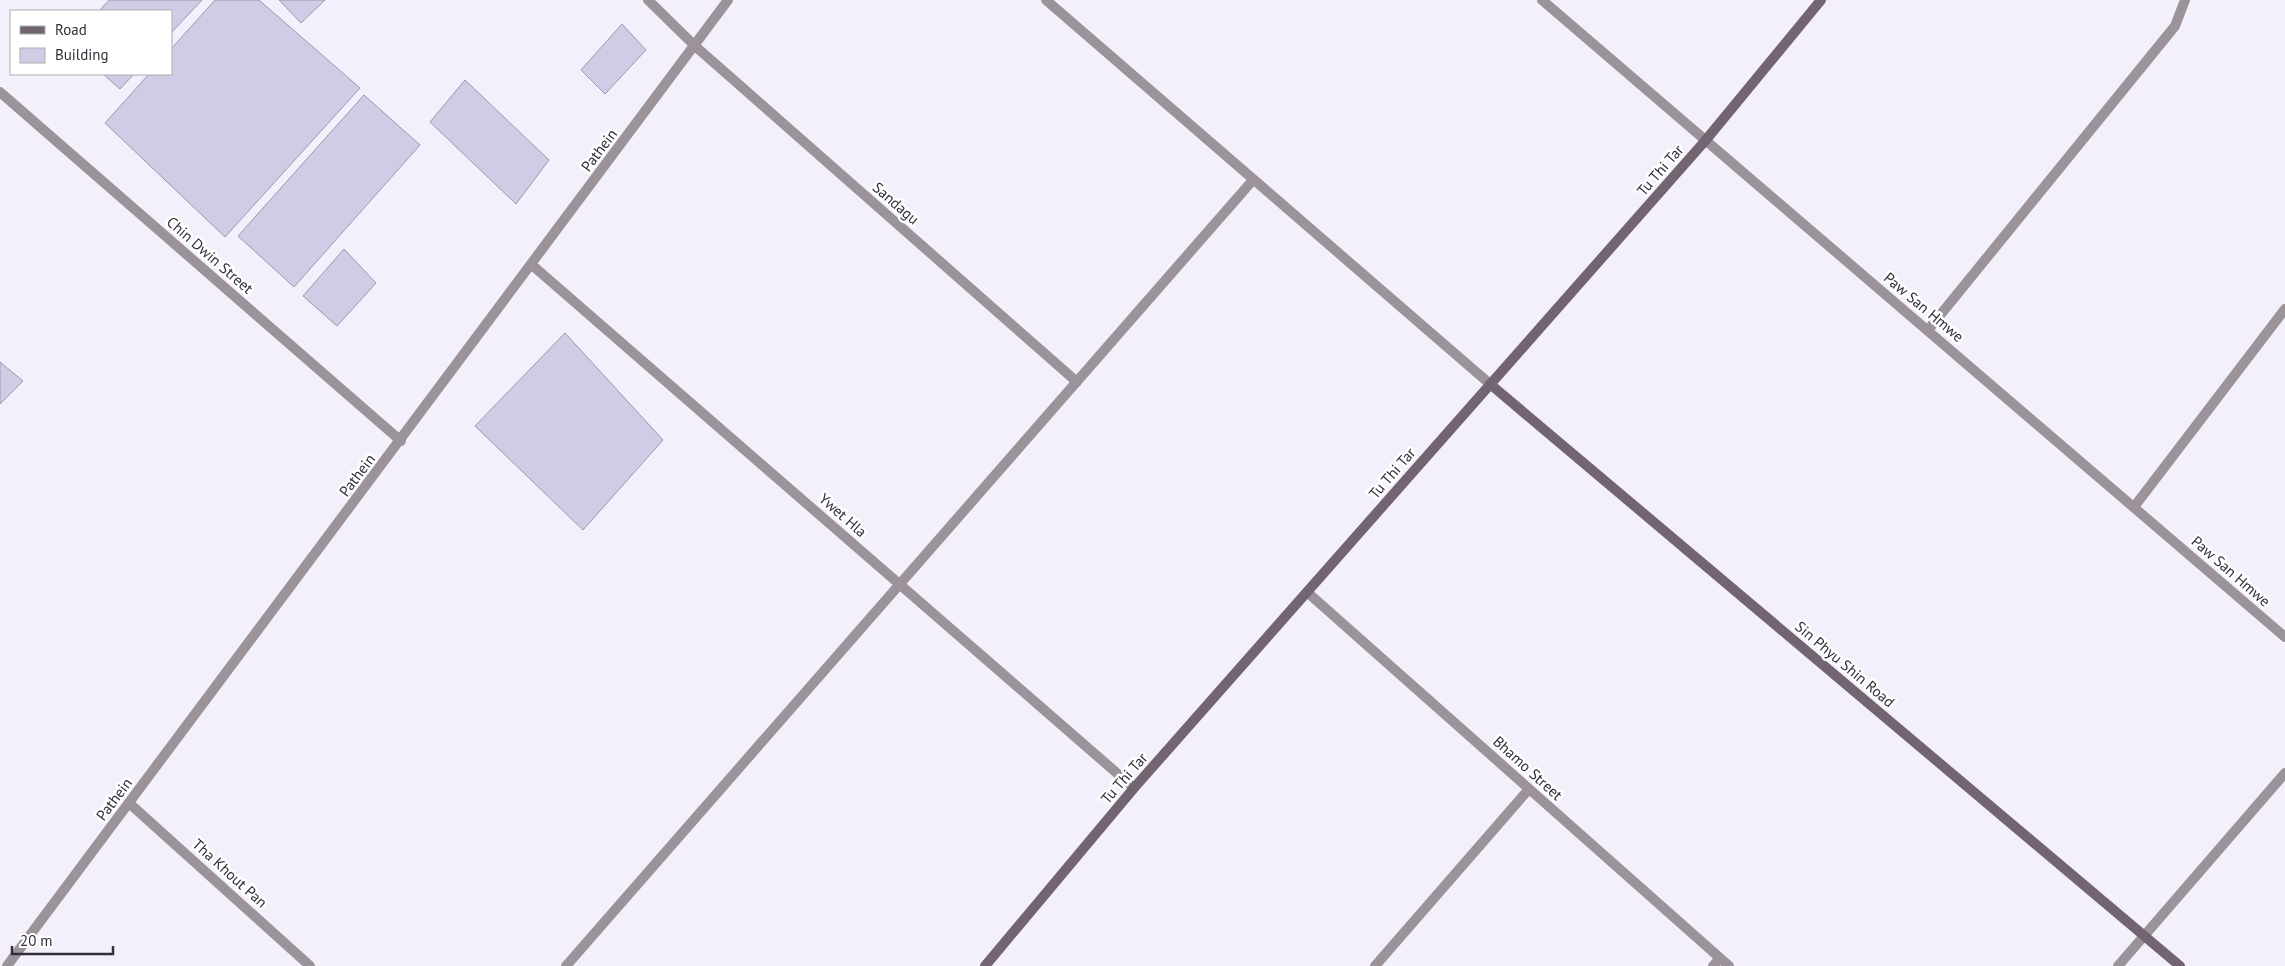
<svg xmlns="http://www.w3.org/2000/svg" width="2285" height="966" viewBox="0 0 2285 966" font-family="'PT Sans',sans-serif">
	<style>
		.building { fill: #d1cce6; stroke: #9c97b0 }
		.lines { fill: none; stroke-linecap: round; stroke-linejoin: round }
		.street { stroke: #9c929a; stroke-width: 10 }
		.secondary { stroke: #726470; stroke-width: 10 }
		.labels { text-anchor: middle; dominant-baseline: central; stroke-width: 5; stroke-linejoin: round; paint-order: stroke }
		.street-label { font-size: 15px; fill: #312e39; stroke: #fff }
	</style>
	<rect width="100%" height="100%" fill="#f3f0fb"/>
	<!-- building -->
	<path class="building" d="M109,0H202L171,33V11H99Z
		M215,0H259L360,88L225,237L105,123L149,74H171V49Z
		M279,0H325L301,23Z
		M622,24L646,50L605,94L581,70Z
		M103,74H134L120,89Z
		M465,80L549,160L516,204L430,122Z
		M364,95L420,145L294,287L238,236Z
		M344,249L376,283L337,326L303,296Z
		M565,333L663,440L583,530L475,426Z
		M0,362L23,381L0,404Z"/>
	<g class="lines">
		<!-- street -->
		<path class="street" d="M648,0L695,46L1077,382
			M1046,0L1490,384
			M1542,0L2285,637
			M0,92L401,441
			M532,265L1134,788
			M1928,330L2175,26L2185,0
			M2134,507L2285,309
			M1307,592L1729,966
			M129,803L310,966
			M7,966L728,0
			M566,966L1253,180
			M1375,966L1529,789
			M1713,966L1720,958
			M2118,966L2285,773"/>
		<!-- secondary -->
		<path class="secondary" d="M1490,384L2180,966
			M985,966L1134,788L1705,141L1821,0"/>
	</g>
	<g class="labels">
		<!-- street labels -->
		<g class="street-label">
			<text transform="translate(599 150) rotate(-53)">Pathein</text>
			<text transform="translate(1660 170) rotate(-49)">Tu Thi Tar</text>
			<text transform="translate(896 203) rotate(41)">Sandagu</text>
			<text transform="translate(210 255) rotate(41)">Chin Dwin Street</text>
			<text transform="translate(1924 307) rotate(40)">Paw San Hmwe</text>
			<text transform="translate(1392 473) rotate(-49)">Tu Thi Tar</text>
			<text transform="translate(357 475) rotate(-53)">Pathein</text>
			<text transform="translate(843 515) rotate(41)">Ywet Hla</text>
			<text transform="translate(2231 571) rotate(41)">Paw San Hmwe</text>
			<text transform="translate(1845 664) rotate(40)">Sin Phyu Shin Road</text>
			<text transform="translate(1528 768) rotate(42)">Bhamo Street</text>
			<text transform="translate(1124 778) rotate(-49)">Tu Thi Tar</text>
			<text transform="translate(114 799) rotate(-53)">Pathein</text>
			<text transform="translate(230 873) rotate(42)">Tha Khout Pan</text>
		</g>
	</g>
	<!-- legend -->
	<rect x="10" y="10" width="162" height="65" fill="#ffffff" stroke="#adabb0"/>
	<rect x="20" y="26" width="25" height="8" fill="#726470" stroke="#adabb0"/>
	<text x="55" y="35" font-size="15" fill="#312e39">Road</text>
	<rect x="20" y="48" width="25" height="15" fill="#d1cce6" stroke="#adabb0"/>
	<text x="55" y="60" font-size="15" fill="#312e39">Building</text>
	<!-- scale -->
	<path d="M12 946v8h101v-8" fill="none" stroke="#312e39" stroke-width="2.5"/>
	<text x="20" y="946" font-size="15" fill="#312e39" stroke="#ffffff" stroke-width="4" paint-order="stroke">20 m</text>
</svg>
